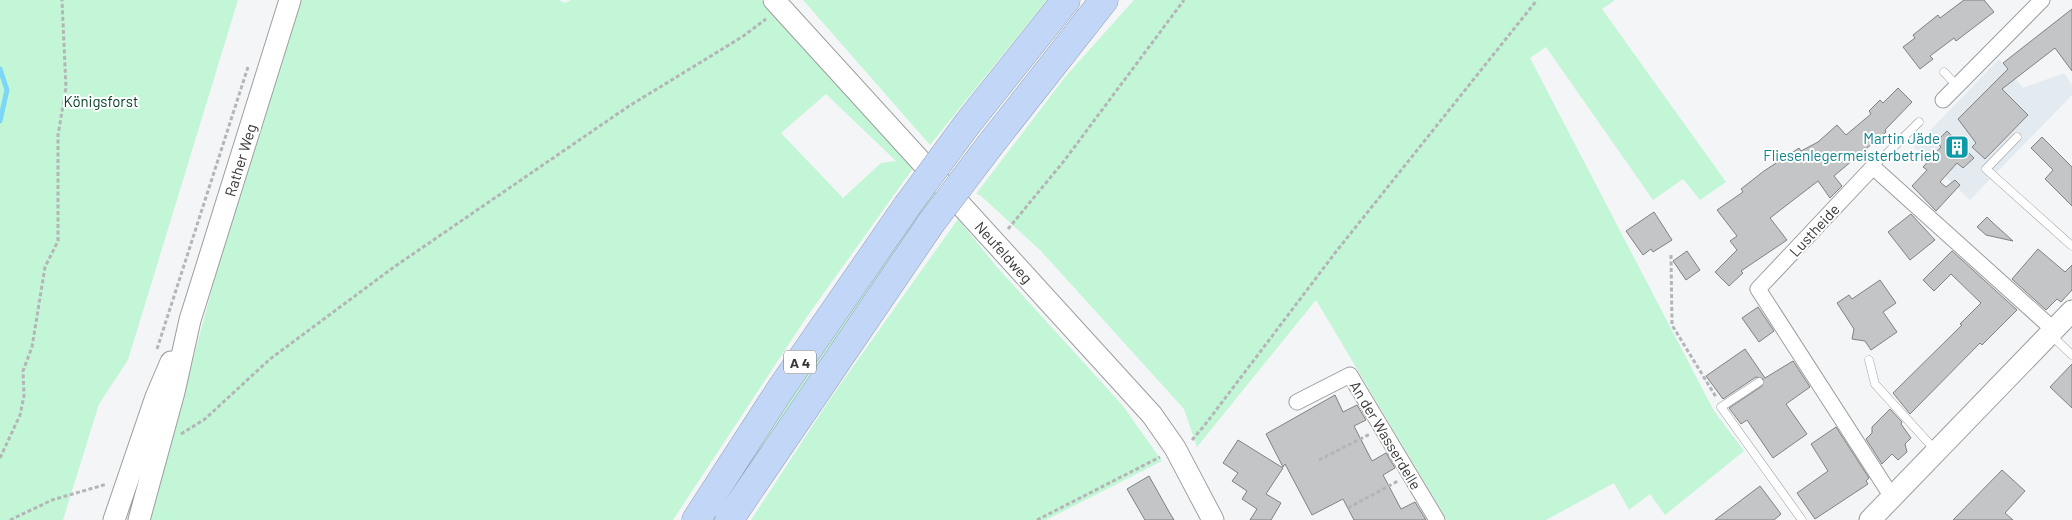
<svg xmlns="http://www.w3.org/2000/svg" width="2072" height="520" viewBox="0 0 2072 520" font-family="Barlow,sans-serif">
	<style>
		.built { fill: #e3eaf0 }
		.green { fill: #c3f6d6; fill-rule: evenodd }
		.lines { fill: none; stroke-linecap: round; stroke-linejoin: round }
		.stream { stroke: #7cd6f6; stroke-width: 5 }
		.building { fill: #c4c5c6; stroke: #808182 }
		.service-casing { stroke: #9c9d9e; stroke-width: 9 }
		.minor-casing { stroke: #9c9d9e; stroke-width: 17 }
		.secondary-casing { stroke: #9c9d9e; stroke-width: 23 }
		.motorway-casing { stroke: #919eb4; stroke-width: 29 }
		.path { stroke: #b4b5b6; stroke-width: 3; stroke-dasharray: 4 2.5; stroke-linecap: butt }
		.service { stroke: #fff; stroke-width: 8 }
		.minor { stroke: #fff; stroke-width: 15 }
		.secondary { stroke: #fff; stroke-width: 21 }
		.motorway { stroke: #c2d7f8; stroke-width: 28 }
		.motorway-bridge-casing { stroke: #919eb4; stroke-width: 29; stroke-linecap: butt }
		.motorway-bridge { stroke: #c2d7f8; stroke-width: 28 }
		.labels { text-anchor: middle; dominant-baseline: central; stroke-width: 4; stroke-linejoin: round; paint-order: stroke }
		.shield { fill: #fff; stroke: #727272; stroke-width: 1 }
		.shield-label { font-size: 14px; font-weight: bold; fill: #353536 }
		.park-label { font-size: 15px; fill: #023f24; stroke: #fff }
		.culture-label { font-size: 15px; fill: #0d838f; stroke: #fff; text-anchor: end }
		.street-label { font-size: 15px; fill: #353536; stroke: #fff }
	</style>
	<rect width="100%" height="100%" fill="#f4f5f6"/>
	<!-- built -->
	<path class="built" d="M1999,59L2023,88L2064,73L2072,85V95L1970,200L1914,147Z"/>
	<!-- green -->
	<path class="green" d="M0,0H238L128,360L99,404L63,520H0Z
		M301,0H559L565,3L571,0H761L914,167L806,318L673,520H150L218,266ZM826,94L896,161L881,163L843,198L781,133Z
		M803,0H1047L930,145Z
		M1134,0H1615L1602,9L1726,182L1700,200L1683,179L1653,200L1546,47L1530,58L1714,411L1744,451L1665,515L1650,494L1629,510L1614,483L1546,520H1447L1316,300L1197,447L1184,409L1041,251L980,195L976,194L1065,77Z
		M932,191L938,197L716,520H707Z
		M958,219L997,267L1123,406L1162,461L1046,520H751L830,399Z"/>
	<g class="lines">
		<!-- stream -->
		<path class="stream" d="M0,69L7,90L0,121"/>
	</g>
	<!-- building -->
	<path class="building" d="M1964,0H1984L1994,12L1956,41L1954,38L1930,56L1933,59L1920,69L1903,47L1915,38L1913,35L1938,15L1940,18Z
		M2072,9V71L2055,48L2002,89L2028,115L1985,159L1972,147L1976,143L1958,119L2008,69L2003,63Z
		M1898,88L1912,102L1885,130L1886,132L1834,176L1842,186L1830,198L1818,181L1770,218L1787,240L1741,271L1743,273L1729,286L1715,272L1737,250L1730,241L1737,236L1717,210L1743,192L1741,189L1764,171L1799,148L1801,151L1818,142L1837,125L1846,135L1871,114L1869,111L1880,100L1883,103Z
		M1947,131L1974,158L1963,168L1957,163L1940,182L1946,187L1955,180L1960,185L1936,211L1912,186L1927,170L1923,167L1941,147L1936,142Z
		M2042,137L2072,167V206L2045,179L2053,170L2031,148Z
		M1654,212L1672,240L1653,252L1651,249L1643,255L1626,231Z
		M1911,214L1935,240L1910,260L1888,232Z
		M1987,217L1992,222L2013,241L1986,235L1977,227Z
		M2038,249L2065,272L2072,265V290L2061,302L2057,299L2046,310L2012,279Z
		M1687,251L1700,270L1686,280L1673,261Z
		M1952,251L2017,310L1982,345L1980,343L1910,414L1893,393L1962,325L1960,324L1981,303L1951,274L1934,291L1923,280Z
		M1880,280L1896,303L1883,312L1897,332L1871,350L1865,341L1852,339L1854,329L1837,303L1849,295L1852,299Z
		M1758,307L1774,331L1759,342L1742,318Z
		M1745,349L1765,378L1793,361L1810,387L1786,404L1807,434L1773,458L1747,420L1741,424L1729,408L1762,386L1763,379L1756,377L1723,399L1706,376Z
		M2072,364V408L2050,387Z
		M1335,395L1343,412L1357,405L1366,420L1354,426L1372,461L1386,453L1395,468L1383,475L1401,509L1415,502L1426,520H1354L1343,499L1312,515L1285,464L1283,467L1266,434Z
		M1890,409L1902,422L1901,424L1911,438L1905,444L1907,452L1898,460L1892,454L1882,464L1866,439L1872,433V427Z
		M1836,427L1869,478L1866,481L1868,484L1815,519L1797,493L1828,471L1811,444Z
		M1238,440L1283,468L1266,494L1281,503L1271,520H1250L1257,509L1242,499L1247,491L1232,481L1238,473L1223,463Z
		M2002,470L2025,491L2005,513L2013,520H1953Z
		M1149,476L1168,510L1174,520H1145L1127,489Z
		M1760,486L1781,514L1774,520H1715Z"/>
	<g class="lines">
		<!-- service casing -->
		<g class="service-casing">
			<path id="service" d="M1944,72L1957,86
				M2017,137L1986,169L2072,246
				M1873,167L1919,122
				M2051,335L2072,355
				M1869,360L1875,384L1936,451
				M1759,382L1721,407L1802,520"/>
		</g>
		<!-- minor casing -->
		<g class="minor-casing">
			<path id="minor" d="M1943,100L2042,0
				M1297,402L1350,375L1437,520
				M1892,497L1758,289L1873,167L2054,330"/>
		</g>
		<!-- secondary casing -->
		<g class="secondary-casing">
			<path id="secondary" d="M774,0L1152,415L1175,448L1213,520
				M114,520L156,397L171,362
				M139,520L174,392L190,320L290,0
				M1870,520L2072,311"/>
		</g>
		<!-- motorway casing -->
		<g class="motorway-casing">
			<path id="motorway" d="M968,123L1066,0
				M990,145L1104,0
				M696,520L780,390L907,206
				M729,520L931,223"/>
		</g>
		<!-- path -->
		<path class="path" d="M1008,229L1064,161L1184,0
			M1671,255L1672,325L1716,397
			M157,349L248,67
			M181,434L205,419L270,359L394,267L629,106L742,37L766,19
			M1192,440L1204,426L1335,253L1537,0
			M0,458L20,415L24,396L23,371L32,347L45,267L58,241V135L66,88L62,0
			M1319,460L1370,434
			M1348,508L1398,481
			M10,520L52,500L107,484
			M1037,520L1160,457"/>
		<!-- service -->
		<use href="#service" class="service"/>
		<!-- minor -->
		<use href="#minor" class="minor"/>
		<!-- secondary -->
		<use href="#secondary" class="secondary"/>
		<!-- motorway -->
		<use href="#motorway" class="motorway"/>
		<!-- motorway-bridge casing -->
		<g class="motorway-bridge-casing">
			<path id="motorway-bridge" d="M907,206L968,123
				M931,223L990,145"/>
		</g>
		<!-- motorway-bridge -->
		<use href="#motorway-bridge" class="motorway-bridge"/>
	</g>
	<!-- icons -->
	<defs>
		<g id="building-square" transform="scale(1.25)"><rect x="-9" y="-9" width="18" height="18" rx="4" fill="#0f9aa8" stroke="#fff"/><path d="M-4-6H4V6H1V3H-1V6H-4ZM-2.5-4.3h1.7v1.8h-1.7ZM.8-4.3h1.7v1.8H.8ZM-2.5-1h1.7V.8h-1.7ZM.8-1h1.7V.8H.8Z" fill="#fff"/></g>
	</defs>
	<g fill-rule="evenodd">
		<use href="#building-square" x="1957" y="147"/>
	</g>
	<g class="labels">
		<!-- shield labels -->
		<rect class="shield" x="784" y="350.5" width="32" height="23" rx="4"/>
		<g class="shield-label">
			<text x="800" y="362">A 4</text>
		</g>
		<!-- park labels -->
		<g class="park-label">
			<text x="101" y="101">Königsforst</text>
		</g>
		<!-- culture labels -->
		<g class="culture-label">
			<text x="1940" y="138">Martin Jäde<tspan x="1940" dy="17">Fliesenlegermeisterbetrieb</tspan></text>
		</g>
		<!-- street labels -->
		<g class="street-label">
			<text transform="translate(240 160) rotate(-73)">Rather Weg</text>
			<text transform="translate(1814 230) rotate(-47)">Lustheide</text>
			<text transform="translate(1004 252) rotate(48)">Neufeldweg</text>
			<text transform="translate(1386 435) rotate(59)">An der Wasserdelle</text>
		</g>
	</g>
</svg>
